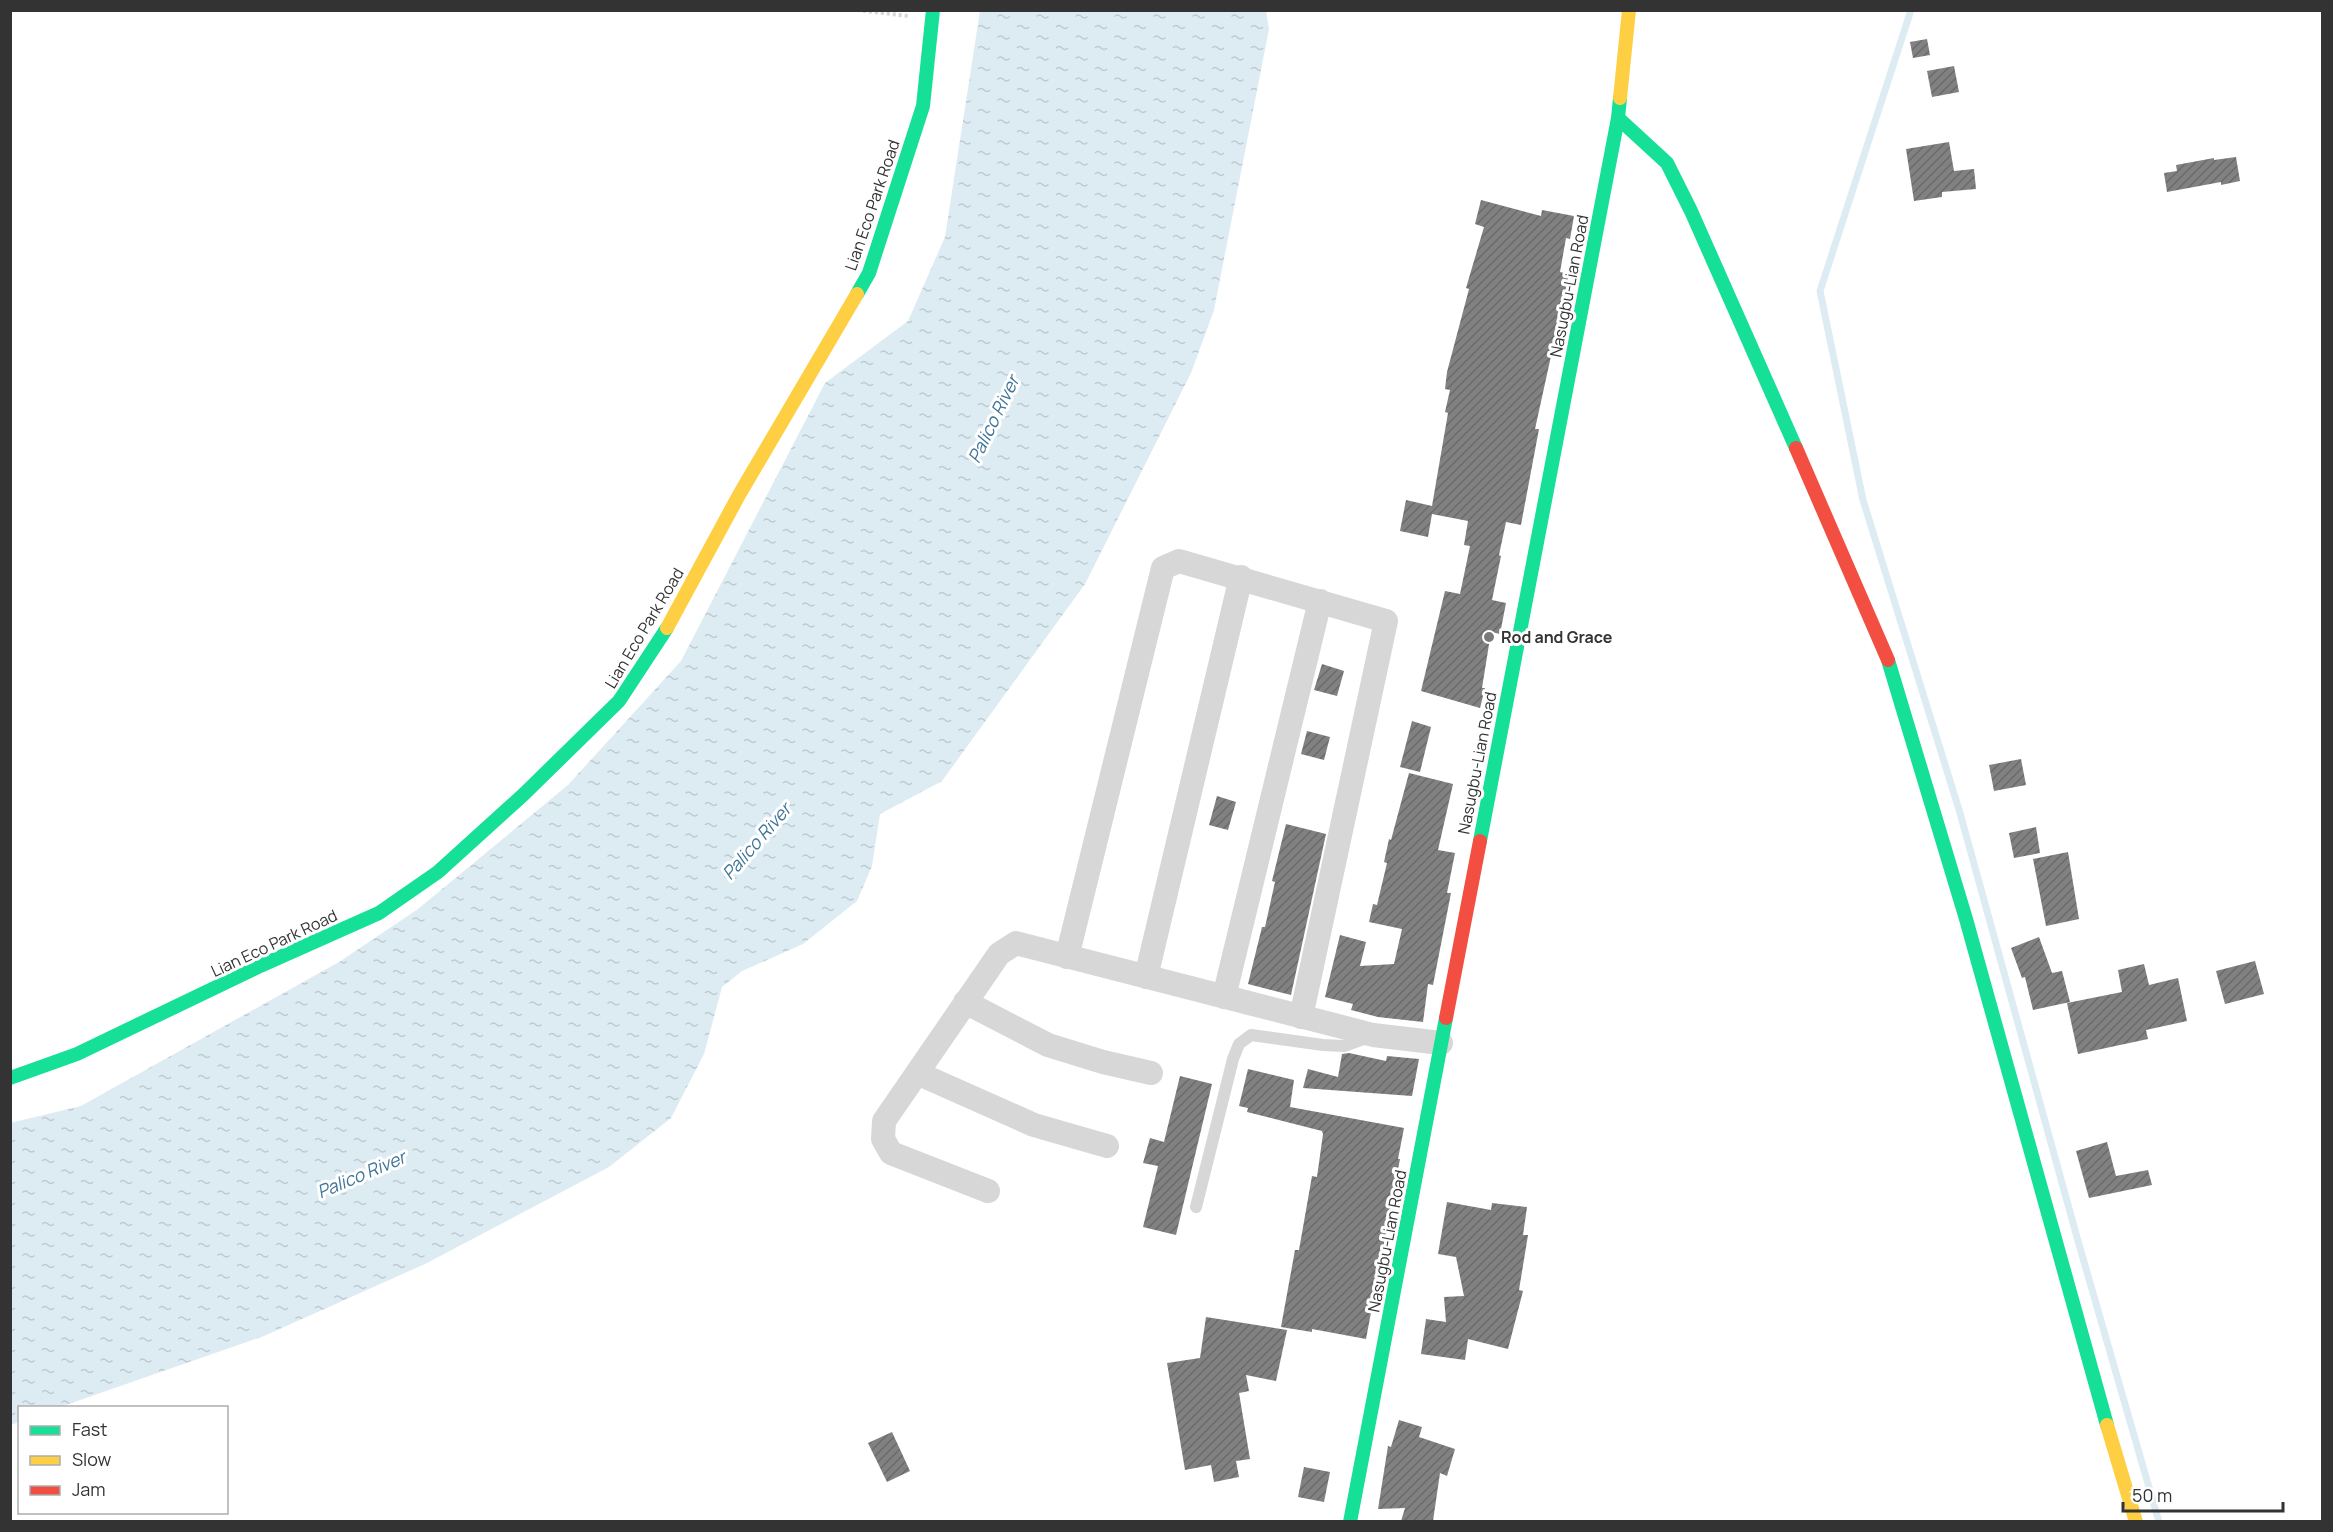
<svg xmlns="http://www.w3.org/2000/svg" width="2333" height="1532" viewBox="0 0 2333 1532" font-family="Manrope,sans-serif">
	<style>
		.water { fill: url(#water-ripples) }
		.lines { fill: none; stroke-linecap: round; stroke-linejoin: round }
		.stream { stroke: #ddebf3; stroke-width: 7 }
		.building { fill: url(#building-hatch) }
		.path { stroke: #d6d6d6; stroke-width: 4; stroke-dasharray: 3 3; stroke-linecap: butt }
		.lane { stroke: #d7d7d7; stroke-width: 12 }
		.street { stroke: #d7d7d7; stroke-width: 24 }
		.fast { stroke: #16e098; stroke-width: 14 }
		.slow { stroke: #ffcf43; stroke-width: 14 }
		.jam { stroke: #f24e42; stroke-width: 14 }
		.poi-dot { fill: #7a7a7a; stroke: #fff; stroke-width: 2 }
		.labels { text-anchor: middle; dominant-baseline: central; stroke-width: 6; stroke-linejoin: round; paint-order: stroke }
		.street-label { font-size: 16px; fill: #333; stroke: #fff }
		.poi-label { font-size: 16px; font-weight: bold; fill: #333; stroke: #fff; text-anchor: start }
		.water-label { font-size: 18px; font-style: italic; fill: #3f7597; stroke: #fff }
	</style>
	<defs>
		<pattern id="water-ripples" width="26" height="14" patternUnits="userSpaceOnUse" patternTransform="scale(1.5)"><rect width="26" height="14" fill="#ddebf3"/><path d="M2 4q2-2 4 0t4 0M15 11q2-2 4 0t4 0" fill="none" stroke="#becad1"/></pattern>
		<pattern id="building-hatch" width="6" height="6" patternUnits="userSpaceOnUse" patternTransform="scale(1.5)"><rect width="6" height="6" fill="#818181"/><path d="M-1 1l2-2M0 6l6-6M5 7l2-2" fill="none" stroke="#6a6a6a"/></pattern>
	</defs>
	<rect width="100%" height="100%" fill="#fff"/>
	<!-- water -->
	<path class="water" d="M980,11H1266L1269,29L1214,310L1191,373L1085,584L942,781L880,814L872,866L857,901L803,944L742,971L722,987L704,1054L671,1118L609,1167L425,1264L264,1336L60,1407L20,1408L19,1422L11,1425L10,1123L81,1106L339,962L418,909L568,785L681,661L825,383L908,321L945,237Z"/>
	<g class="lines">
		<!-- stream -->
		<path class="stream" d="M1911,10L1820,291L1863,500L1960,813L2078,1241L2159,1522"/>
	</g>
	<!-- building -->
	<path class="building" d="M1927,39L1930,55L1913,58L1910,42Z
		M1954,66L1959,92L1932,97L1927,71Z
		M1949,142L1954,171L1974,169L1976,189L1942,192V197L1914,201L1906,149Z
		M2236,157L2240,181L2221,185V182L2167,192L2164,173L2177,171L2176,165L2214,158V160Z
		M1481,200L1541,216L1542,210L1574,216L1570,239L1566,238L1560,272L1569,274L1535,429H1539L1523,514L1521,525L1506,522L1499,555L1501,556L1492,600L1506,603L1500,634L1491,632L1482,688H1485L1480,708L1421,691L1445,591L1460,594L1470,546L1464,545L1468,521L1432,514L1428,537L1400,531L1406,500L1432,506L1448,413L1445,412L1450,390L1445,389L1447,372L1469,289L1466,288L1484,227L1475,224Z
		M1322,664L1344,671L1337,696L1314,690Z
		M1412,721L1431,727L1420,772L1400,767Z
		M1307,731L1330,737L1324,760L1301,754Z
		M2021,759L2026,785L1994,791L1989,765Z
		M1409,773L1453,784L1438,850L1455,853L1447,893H1451L1433,985L1428,984L1423,1022L1378,1017L1351,1010L1353,1004L1325,997L1340,935L1366,942L1360,966L1394,964L1402,929L1369,922L1373,904L1377,905L1387,863L1384,862L1389,839L1391,840Z
		M1217,796L1236,802L1228,830L1209,825Z
		M1286,824L1326,834L1291,995L1248,984L1262,927H1265L1275,882L1272,881Z
		M2036,827L2040,853L2014,858L2009,833Z
		M2068,852L2079,919L2046,926L2033,859Z
		M2039,937L2052,973L2062,971L2070,1002L2033,1010L2025,977L2022,978L2011,948Z
		M2255,961L2264,994L2225,1004L2216,971Z
		M2144,964L2149,985L2178,978L2187,1021L2146,1030L2148,1039L2078,1054L2067,1003L2122,992L2118,970Z
		M1349,1053L1386,1061L1387,1056L1419,1059L1412,1096L1303,1088L1308,1069L1338,1077L1342,1054Z
		M1248,1069L1294,1080L1290,1107L1404,1128L1398,1159H1400L1366,1339L1312,1329V1332L1281,1327L1295,1250H1299L1312,1176L1317,1177L1323,1134L1322,1131L1247,1112L1248,1108L1239,1106Z
		M1180,1076L1212,1084L1176,1235L1143,1227L1158,1166L1143,1163L1150,1138L1164,1142Z
		M2107,1142L2116,1176L2148,1170L2152,1185L2089,1198L2076,1151Z
		M1447,1202L1491,1210L1492,1203L1527,1207L1523,1235H1528L1519,1290L1523,1291L1508,1349L1468,1339L1465,1360L1421,1354L1426,1319L1446,1322L1444,1297L1464,1296L1456,1257L1438,1254Z
		M1206,1317L1287,1330L1276,1381L1246,1375L1249,1391L1239,1393L1250,1459L1236,1461L1239,1477L1214,1482L1211,1465L1185,1470L1167,1363L1200,1358Z
		M1399,1420L1422,1427L1419,1437L1455,1449L1447,1476L1440,1473L1433,1521H1401L1405,1508L1378,1509L1388,1446L1391,1447Z
		M892,1432L910,1471L887,1482L868,1443Z
		M1304,1467L1330,1472L1324,1502L1298,1497Z"/>
	<g class="lines">
		<!-- path -->
		<path class="path" d="M857,10L908,16"/>
		<!-- lane -->
		<path class="lane" d="M1196,1207L1233,1059L1239,1044L1251,1035L1323,1045L1344,1046L1369,1037"/>
		<!-- street -->
		<path class="street" d="M1067,957L1163,568L1179,561L1386,621L1301,1017
			M1146,977L1241,577
			M1224,997L1320,601
			M965,1002L1048,1045L1103,1062L1151,1073
			M917,1073L1034,1125L1107,1146
			M988,1191L891,1153L883,1139L884,1121L999,954L1016,943L1373,1035L1441,1043"/>
		<!-- fast -->
		<path class="fast" d="M1618,118L1667,163L1691,211L1796,448
			M857,294L869,273L923,106L933,10
			M1888,660L1966,919L2107,1425
			M1480,841L1618,118L1620,98
			M10,1078L77,1054L260,966L379,913L438,872L523,795L619,701L667,628
			M1350,1522L1446,1018"/>
		<!-- slow -->
		<path class="slow" d="M1620,98L1629,10
			M667,628L739,495L857,294
			M2107,1425L2136,1522"/>
		<!-- jam -->
		<path class="jam" d="M1796,448L1888,660
			M1446,1018L1480,841"/>
	</g>
	<!-- markers -->
	<circle class="poi-dot" cx="1489" cy="637" r="6"/>
	<g class="labels">
		<!-- street labels -->
		<g class="street-label">
			<text transform="translate(872 205) rotate(-71)">Lian Eco Park Road</text>
			<text transform="translate(1569 286) rotate(-79)">Nasugbu-Lian Road</text>
			<text transform="translate(644 628) rotate(-59)">Lian Eco Park Road</text>
			<text transform="translate(1477 763) rotate(-79)">Nasugbu-Lian Road</text>
			<text transform="translate(274 943) rotate(-25)">Lian Eco Park Road</text>
			<text transform="translate(1387 1241) rotate(-79)">Nasugbu-Lian Road</text>
		</g>
		<!-- poi labels -->
		<g class="poi-label">
			<text x="1501" y="637">Rod and Grace</text>
		</g>
		<!-- water labels -->
		<g class="water-label">
			<text transform="translate(993 419) rotate(-64)">Palico River</text>
			<text transform="translate(756 841) rotate(-49)">Palico River</text>
			<text transform="translate(361 1174) rotate(-23)">Palico River</text>
		</g>
	</g>
	<!-- border -->
	<rect width="2333" height="1532" fill="none" stroke="#333333" stroke-width="24"/>
	<!-- legend -->
	<rect x="18" y="1406" width="210" height="108" fill="#ffffff" stroke="#adadad" stroke-width="1.5"/>
	<rect x="30" y="1426" width="30" height="9" fill="#16e098" stroke="#adadad" stroke-width="1.5"/>
	<text x="72" y="1436" font-size="18" fill="#333333">Fast</text>
	<rect x="30" y="1456" width="30" height="9" fill="#ffcf43" stroke="#adadad" stroke-width="1.5"/>
	<text x="72" y="1466" font-size="18" fill="#333333">Slow</text>
	<rect x="30" y="1486" width="30" height="9" fill="#f24e42" stroke="#adadad" stroke-width="1.5"/>
	<text x="72" y="1496" font-size="18" fill="#333333">Jam</text>
	<!-- scale -->
	<path d="M2123 1502v9h160v-9" fill="none" stroke="#333333" stroke-width="3"/>
	<text x="2132" y="1502" font-size="18" fill="#333333" stroke="#ffffff" stroke-width="4.5" paint-order="stroke">50 m</text>
</svg>
